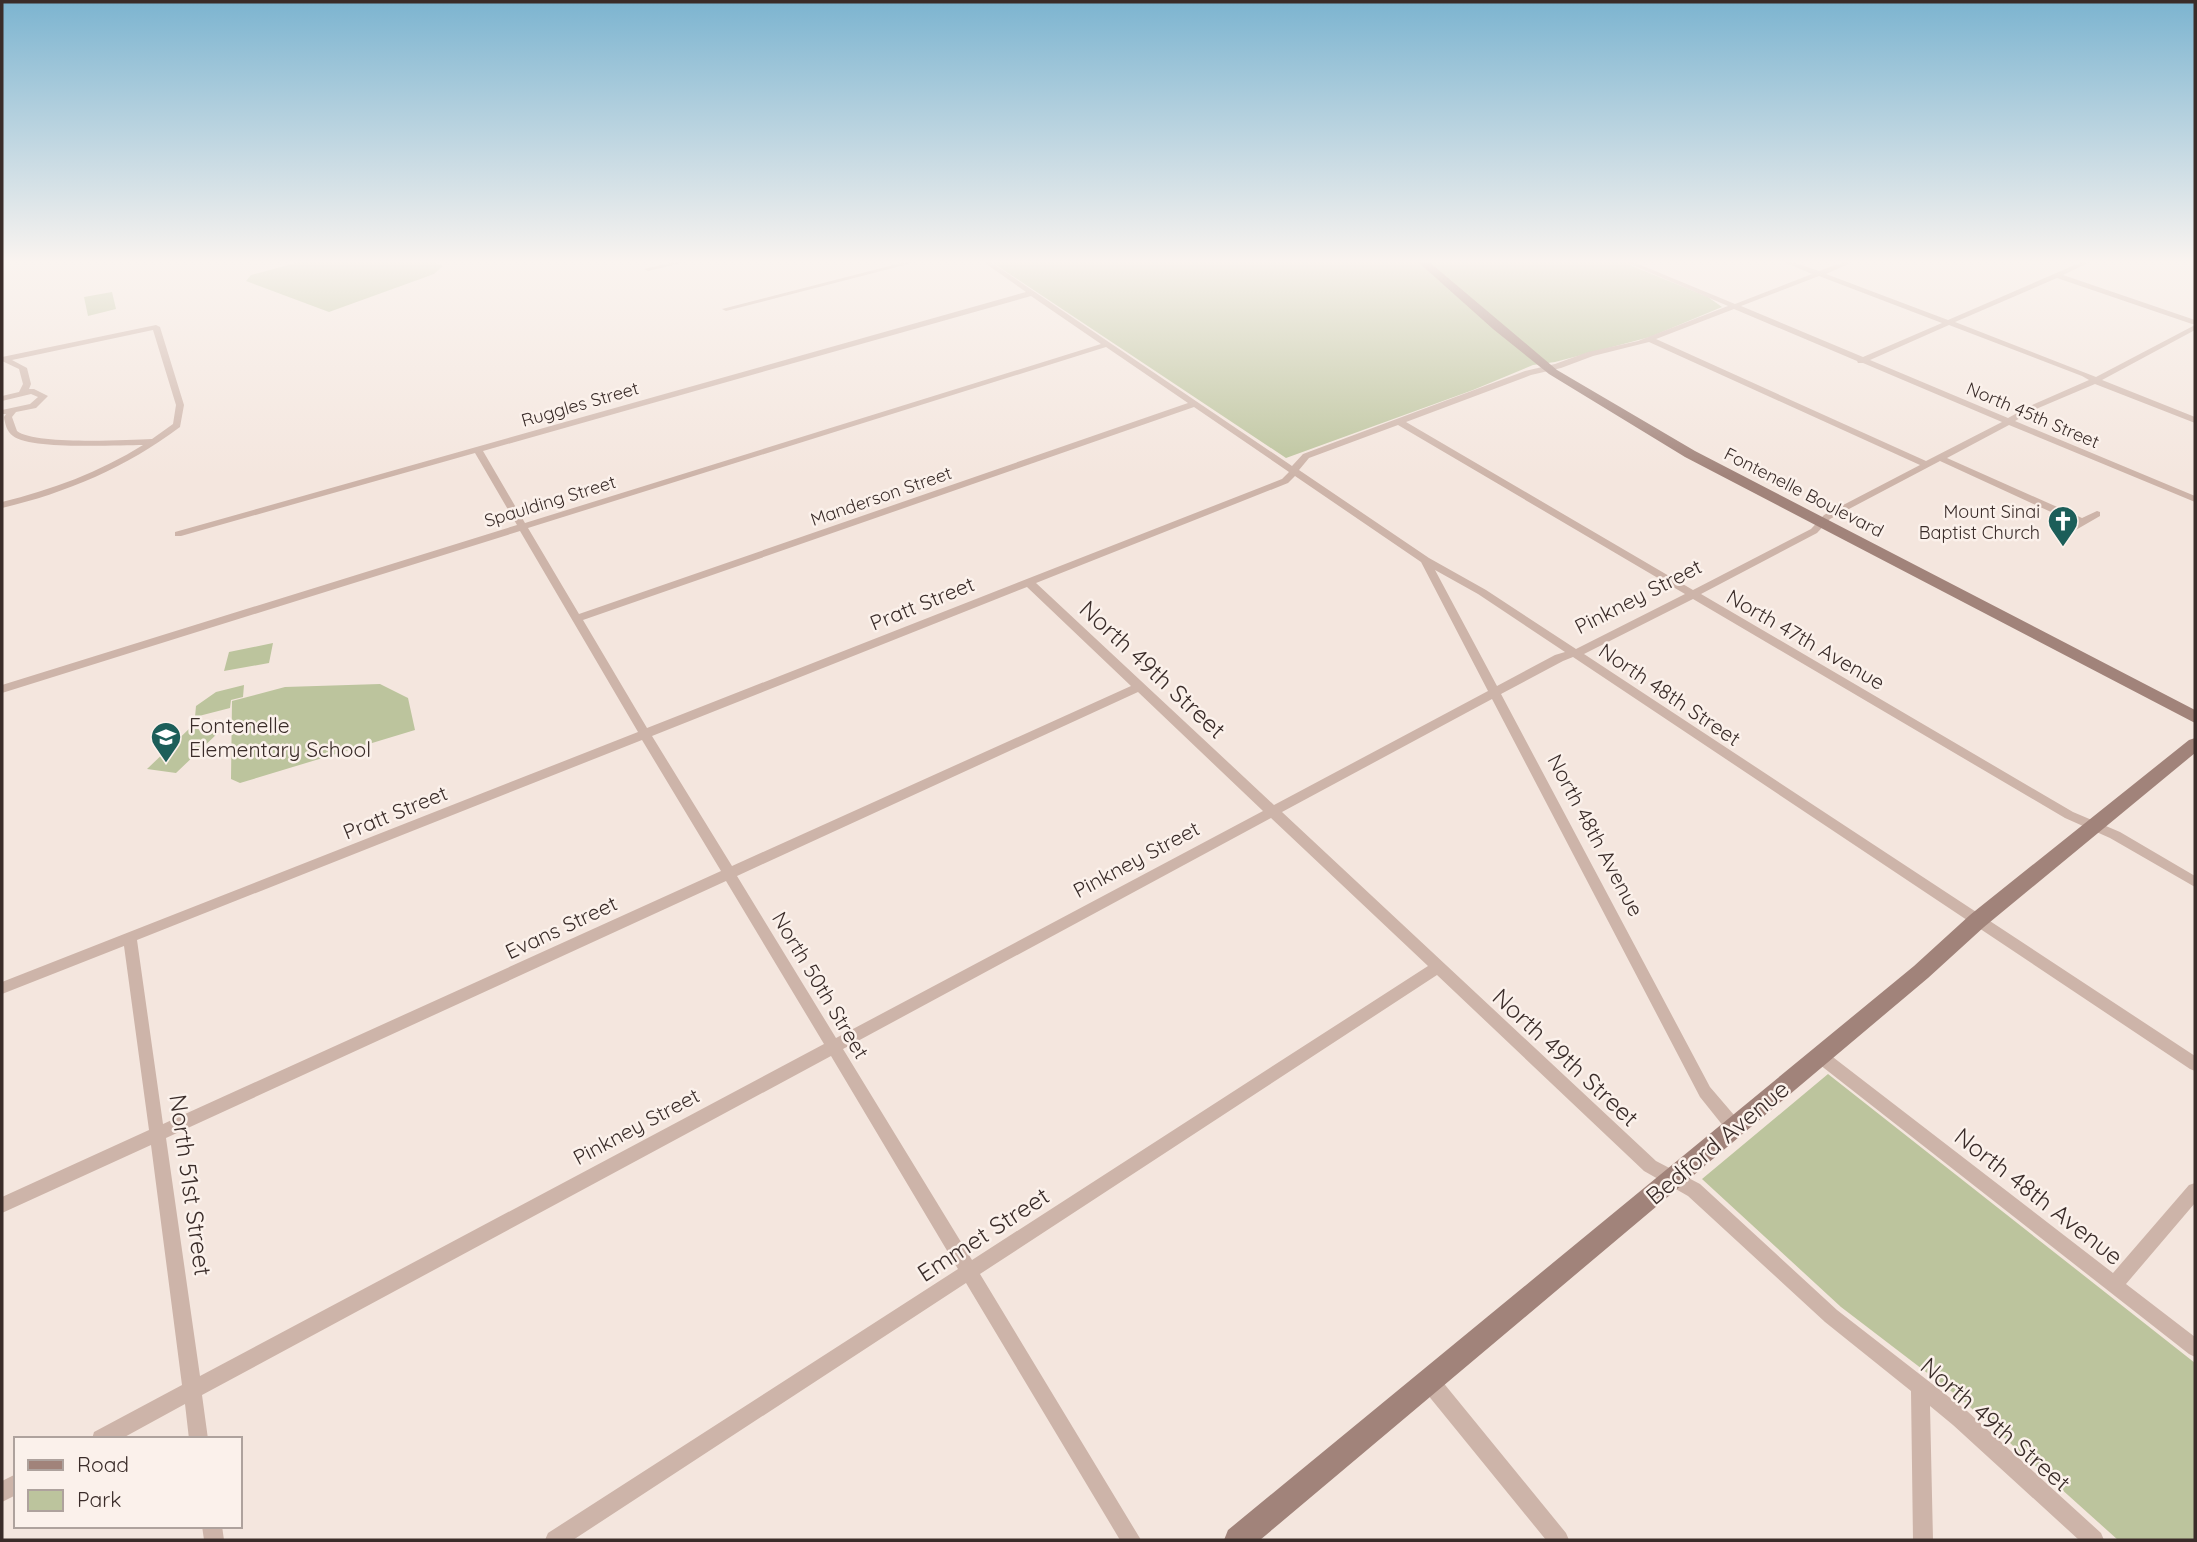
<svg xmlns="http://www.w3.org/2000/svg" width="2197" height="1542" viewBox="0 0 2197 1542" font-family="Quicksand,sans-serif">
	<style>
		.green { fill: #bcc49d }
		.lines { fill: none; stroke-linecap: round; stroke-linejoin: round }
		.street { fill: #cdb4a9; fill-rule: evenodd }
		.secondary { fill: #a1837a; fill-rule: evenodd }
		.labels { text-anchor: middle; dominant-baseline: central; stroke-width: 5; stroke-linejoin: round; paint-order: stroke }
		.far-street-label { font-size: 18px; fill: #3a2c29; stroke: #fbf1eb }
		.far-poi-label { font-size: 18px; fill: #3a2c29; stroke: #fbf1eb; text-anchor: end }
		.street-label { font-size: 21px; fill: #3a2c29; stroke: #fbf1eb }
		.poi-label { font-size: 21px; fill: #3a2c29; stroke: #fbf1eb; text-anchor: start }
		.near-street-label { font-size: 24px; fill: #3a2c29; stroke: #fbf1eb }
	</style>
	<rect width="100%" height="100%" fill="#f4e6de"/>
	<!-- green -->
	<path class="green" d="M303,261H432L443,266L434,274L329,312L246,281L251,275Z
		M990,261H1630V265L1708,297L1722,307L1650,337L1555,362L1533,365L1473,390L1286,458Z
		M112,292L116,309L88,316L84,297Z
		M273,643L269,663L224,671L229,652Z
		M380,684L408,698L415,730L240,783L231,779L232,701L285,687Z
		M244,685L243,697L231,700L230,708L195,717L196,706L216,692Z
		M190,728L219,732L176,773L147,769Z
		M1828,1074L2195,1363V1540H2118L1960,1398L1841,1307L1702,1179Z"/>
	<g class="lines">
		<!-- street -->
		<path class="street" d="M678,261H690L648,271L644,269Z
			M909,261H920L726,311L722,309Z
			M982,261H989L1292,466L1303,454L1525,371L1555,364L1588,352L1638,341L1728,306L1623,261H1631L1735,304L1812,274L1782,261H1790L1819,271L1847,261H1855L1826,274L1948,320L2084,261H2092L2063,275L2195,320V324H2192L2057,278L1955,322L2096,377L2195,325V330L2102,380L2195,417V423L2095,384L2036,409L2015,421L2195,496V502L2009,425L1947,458L2082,518L2097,511L2100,512V516L2074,531H2068V527L2075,523L1940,461L1830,519L1817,533L1701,594L2073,812L2120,832L2195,876V887L2110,838L2065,818L1693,599L1584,654L2195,1056V1071L2190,1069L1573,657L1563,661L1501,694L1710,1087L1740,1122L1742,1127L1740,1132L1734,1134L1728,1132L1700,1097L1492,699L1282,812L1656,1161L1700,1184L1837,1310L1967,1411L2101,1533L2104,1540H2079L1953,1425L1930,1406L1933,1540H1913L1911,1391L1825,1322L1688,1196L1644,1171L1437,975L980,1274L1141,1540H1120L966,1283L573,1540H545L548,1533L958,1269L831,1056L202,1395L208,1439H189L185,1404L121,1439H92L94,1432L182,1385L151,1145L2,1213V1197L149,1130L124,946L2,994V982L638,732L520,531L2,693V685L517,525L475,453L181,536H175V532L1026,292ZM1819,276L1942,323L1863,357L1741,306ZM1031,296L1101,344L525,523L483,451ZM1734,309L1857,361L1858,363H1863L2002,422L1926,461L1656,339ZM1949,325L2082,376L2089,380L2030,406L2008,418L1870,360ZM1649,342L1920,465L1824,515L1811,529L1693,590L1406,422L1531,375L1561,368L1593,356ZM1106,347L1188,403L579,614L528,528ZM1194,407L1289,472L1282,479L647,728L583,620ZM1398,425L1685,594L1576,649L1486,590L1429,558L1299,470L1309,458ZM1295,476L1421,562L1488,691L1274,805L1036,583L1288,483ZM1435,570L1478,594L1565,652L1555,655L1497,686ZM1027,587L1131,686L732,866L652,736ZM1138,692L1263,811L836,1038L737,876ZM642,740L721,871L163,1124L137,940ZM1271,818L1428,966L972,1260L843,1049ZM726,881L824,1044L200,1376L166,1138Z
			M156,325L160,327L184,405L180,427C127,467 66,493 2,508V502C51,490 100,472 143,445C118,445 31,450 13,436C7,432 5,424 4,417L6,414H2V410L30,404L38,397L31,394L2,401V396L19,392L23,384L19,369L2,361V357ZM153,330L176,405L173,424L152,439C125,440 35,445 17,431L12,417L16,412L36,408L48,396L34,389H29L31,384L27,368L12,360Z
			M1820,1049L1825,1051L2113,1273L2189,1185L2195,1183V1203L2126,1284L2195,1337V1357L2189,1354L1815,1061L1812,1056L1815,1051Z
			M1430,1373L1437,1375L1566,1533L1569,1540H1546L1423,1389L1421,1382L1423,1375Z
			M16,1474V1495L2,1502V1481Z
			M202,1526H222L224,1540H204Z"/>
		<!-- secondary -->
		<path class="secondary" d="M1417,261H1428L1557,370L1695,451L2195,710V723L1685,457L1549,374L1493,329Z
			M2195,738V753L1984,927L1928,978L1260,1540H1224L1228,1530L1914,966L1970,915L2189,740Z"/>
	</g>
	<!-- sky -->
	<linearGradient id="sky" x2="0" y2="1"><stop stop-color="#7cb4d0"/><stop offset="0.55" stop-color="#faf4f0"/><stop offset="1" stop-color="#faf4f0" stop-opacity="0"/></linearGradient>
	<rect width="2197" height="476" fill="url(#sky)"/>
	<!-- icons -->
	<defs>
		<g id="church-pin" transform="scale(1.575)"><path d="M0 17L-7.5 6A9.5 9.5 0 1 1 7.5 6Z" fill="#1c5e59" stroke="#fbf1eb"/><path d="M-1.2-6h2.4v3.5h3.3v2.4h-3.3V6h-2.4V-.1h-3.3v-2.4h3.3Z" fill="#fff"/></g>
		<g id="school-pin" transform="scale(1.575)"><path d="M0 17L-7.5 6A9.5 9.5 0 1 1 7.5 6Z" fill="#1c5e59" stroke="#fbf1eb"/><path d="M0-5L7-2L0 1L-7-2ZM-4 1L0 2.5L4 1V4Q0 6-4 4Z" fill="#fff"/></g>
	</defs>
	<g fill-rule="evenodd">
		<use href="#church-pin" x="2063" y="521"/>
		<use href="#school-pin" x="166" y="737"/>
	</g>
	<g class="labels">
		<!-- far-street labels -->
		<g class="far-street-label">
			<text transform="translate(580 404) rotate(-16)">Ruggles Street</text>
			<text transform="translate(2033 415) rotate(23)">North 45th Street</text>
			<text transform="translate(1804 492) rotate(27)">Fontenelle Boulevard</text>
			<text transform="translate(881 496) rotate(-19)">Manderson Street</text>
			<text transform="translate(550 501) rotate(-17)">Spaulding Street</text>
		</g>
		<!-- far-poi labels -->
		<g class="far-poi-label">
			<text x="2040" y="511">Mount Sinai<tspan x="2040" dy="21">Baptist Church</tspan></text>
		</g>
		<!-- street labels -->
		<g class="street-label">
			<text transform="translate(1638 596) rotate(-27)">Pinkney Street</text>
			<text transform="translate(922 603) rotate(-22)">Pratt Street</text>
			<text transform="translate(1806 639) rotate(30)">North 47th Avenue</text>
			<text transform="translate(1670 694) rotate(34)">North 48th Street</text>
			<text transform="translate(395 812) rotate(-22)">Pratt Street</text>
			<text transform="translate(1596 835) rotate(62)">North 48th Avenue</text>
			<text transform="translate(1136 859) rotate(-28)">Pinkney Street</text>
			<text transform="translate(561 927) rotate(-25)">Evans Street</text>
			<text transform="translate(821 985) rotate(59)">North 50th Street</text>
			<text transform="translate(636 1126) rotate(-28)">Pinkney Street</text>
		</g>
		<!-- poi labels -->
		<g class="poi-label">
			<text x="189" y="725">Fontenelle<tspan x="189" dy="24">Elementary School</tspan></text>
		</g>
		<!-- near-street labels -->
		<g class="near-street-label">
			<text transform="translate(1153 669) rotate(43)">North 49th Street</text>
			<text transform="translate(1566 1057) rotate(43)">North 49th Street</text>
			<text transform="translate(1717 1142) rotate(-40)">Bedford Avenue</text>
			<text transform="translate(191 1185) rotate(82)">North 51st Street</text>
			<text transform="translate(2039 1196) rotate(38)">North 48th Avenue</text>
			<text transform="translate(983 1234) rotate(-33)">Emmet Street</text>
			<text transform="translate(1996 1424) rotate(41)">North 49th Street</text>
		</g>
	</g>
	<!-- border -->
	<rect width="2197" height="1542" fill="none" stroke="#3a2c29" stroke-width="7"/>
	<!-- legend -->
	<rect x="14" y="1437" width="228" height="91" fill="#fbf1eb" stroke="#aea29d" stroke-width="2"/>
	<rect x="28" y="1460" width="35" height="10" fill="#a1837a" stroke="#aea29d" stroke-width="2"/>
	<text x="77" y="1472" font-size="21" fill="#3a2c29">Road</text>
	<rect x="28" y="1490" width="35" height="21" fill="#bcc49d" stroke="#aea29d" stroke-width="2"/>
	<text x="77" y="1507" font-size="21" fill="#3a2c29">Park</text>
</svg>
